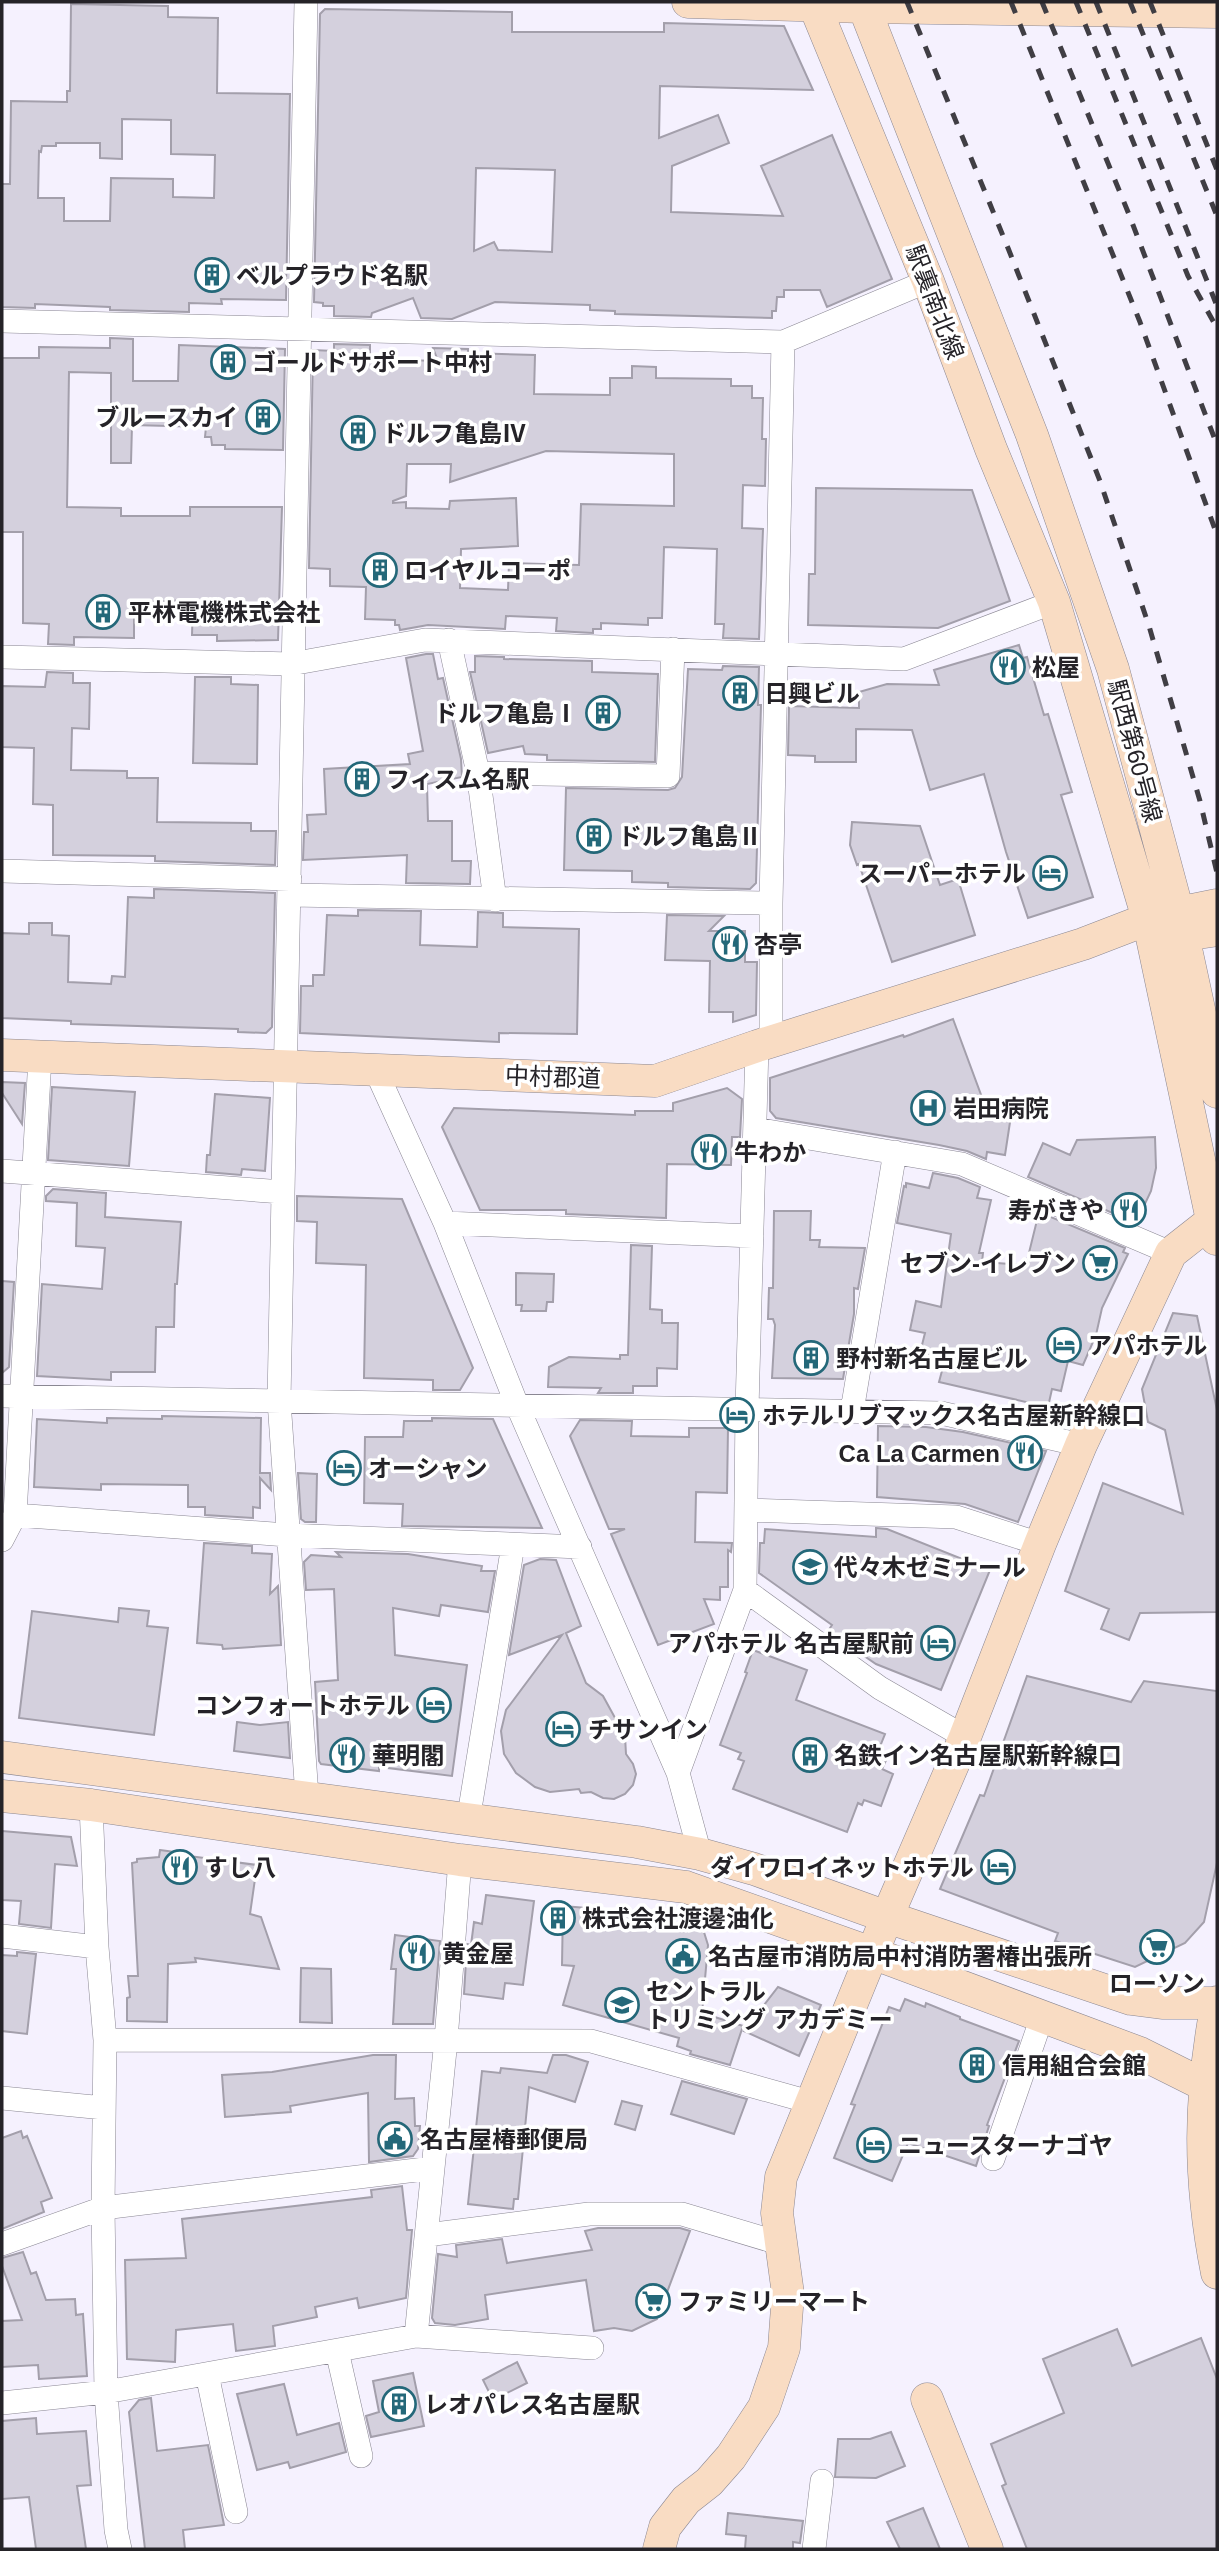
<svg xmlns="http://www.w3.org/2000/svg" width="1219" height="2551" viewBox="0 0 1219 2551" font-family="Arial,'Noto Sans JP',sans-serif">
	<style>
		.building { fill: #d4d0dd; stroke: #a39fab; stroke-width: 2; fill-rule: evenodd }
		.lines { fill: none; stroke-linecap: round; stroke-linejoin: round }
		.street-casing { stroke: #8a8793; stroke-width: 24 }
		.secondary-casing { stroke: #8a8793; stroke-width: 33 }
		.street { stroke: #fff; stroke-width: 23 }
		.secondary { stroke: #f9dcc3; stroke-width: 32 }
		.rail { stroke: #403e44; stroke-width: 5; stroke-dasharray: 12 12; stroke-linecap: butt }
		.labels { text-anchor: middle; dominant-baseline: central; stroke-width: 7; stroke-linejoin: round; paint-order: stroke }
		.poi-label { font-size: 24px; font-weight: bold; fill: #252328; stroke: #fff; text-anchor: start }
		.street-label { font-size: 24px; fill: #252328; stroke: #fff }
	</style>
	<rect width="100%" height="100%" fill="#f5f1fe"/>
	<!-- building -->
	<path class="building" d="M71,4L168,6V17L218,18L217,93L290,94L286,300L221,299L222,304L189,303V312L110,310V307L35,304V308L2,307V184H10L11,101L67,102V91H70ZM122,119L171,120V154L215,155L214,198L173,197V179L111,178L110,221H64V198H38L39,151L41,152L42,146H56V143H100V158L122,159Z
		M325,9L512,12V32H664V23L784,26L813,90L660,86L659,138L718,115L729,143L672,166L671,212L783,216L761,166L832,135L892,279L827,307L820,290H784V297H777L776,311H772V318L615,314V311L590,310V305L495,302L452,319L421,318L413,298L372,313L371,317L334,316V306H323V303L314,302L320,14ZM476,168L555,170L552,252L498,250L494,242L474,251Z
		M110,338L133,339V381H178L179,345L285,349L283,450L225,449V445H212L211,437H205L206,427L132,425L131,463H111V373L69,372L67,507L121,508V516H190V507H282L278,640L217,641V635H192L193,600L134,602V638L74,637V645L48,644L49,624L23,623V532H2V358H39V347L110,348Z
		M334,344L370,345V359L438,361L433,348L468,349V353L535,355L534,394L610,395V378H632V366L656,367V378L731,379V386H752V398H763L762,439H766L765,486L743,485L742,528L763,529L759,639L723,638L724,624H715L717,549L664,547L662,618H648V625L601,623V629H593V633L556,631L557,618L506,616L505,629L428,625L400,630L399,625H395V620L365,619L366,587L330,586V569L309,568L313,350L334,351ZM546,451L674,454V506L581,504L579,565L509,563L508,590L460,588L461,549L518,546L516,498L450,501L449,509L406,508V502L393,503V501L406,496L407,464H451L450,482Z
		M816,488L972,490L1010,601L938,628L808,625L809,574H815Z
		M1019,645L1023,658L1027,657L1044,715L1048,714L1072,792L1061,795L1093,897L1028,918L1006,852L984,774L930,790L912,730L856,729V762H815V756L788,755L789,706L859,708V692L887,684L939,685L934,670Z
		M426,654H433L438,679L443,678L461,759L462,777L427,784L428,821H452V861H471L470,884L406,883L407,855L303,860L304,832H308L307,815L326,814L324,769L410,764L408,754L423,751L406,658Z
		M475,656L504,657V659L592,661V672L658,674L655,762L547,760V755L525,754L523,746L488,753L470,672H475Z
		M723,666L759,667L758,705H761L756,883L750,889L668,887V883L632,882V871L564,870L566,788L668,790L675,788L682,777L688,669L722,670Z
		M47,672L73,673V683H90L89,729L72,728L71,770L127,771V778H158L157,822L251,823V831H276L275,865L155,861V856L53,855V805L33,804L34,748L2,747V686L45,687Z
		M195,677H231V684L258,685L257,764L193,763Z
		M852,822L920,826L940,885L958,879L975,935L892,962L859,864L857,865L850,845Z
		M154,889L275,893L272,1027L266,1033L238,1032V1029L71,1024V1021L2,1018V933L29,934V923H52V935L69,936L68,982L111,984L112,976L125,977L128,897L154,898Z
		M358,910L421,911L420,945L477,947L478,912L503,913V927L579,929L577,1034L499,1033V1042L300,1033L301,986H313V975H324L327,915L358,916Z
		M667,915L724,916L709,931H745V962H757L756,1015L733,1022V1012H709L710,961L665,960Z
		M953,1019L983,1100L990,1101L989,1106L1012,1109L1005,1155L987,1152L986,1159L967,1151L939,1145L776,1118L770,1111V1078L903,1035L904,1037Z
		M2,1082L25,1083L22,1124L2,1093Z
		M52,1087L135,1092L129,1166L48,1160Z
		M727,1088L742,1099L740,1137H732L731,1165L667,1164L666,1218L566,1214V1210H480L442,1127L454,1108L635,1115V1111H673V1103Z
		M215,1094L270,1098L265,1171L242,1169L241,1175L206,1172L207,1155H210Z
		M1155,1137L1156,1168L1151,1191L1136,1223L1028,1177L1043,1143L1070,1155L1077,1140Z
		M933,1173L958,1178L980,1187L977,1198L991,1200L979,1253H983L982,1262L1026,1265L1039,1212L1125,1248L1123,1252L1128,1254L1102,1308L1096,1335L1083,1365L1068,1361L1061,1391L1052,1389L1048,1407L939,1382L943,1367L926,1364L928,1355L920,1353L925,1333L910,1330L916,1301L941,1307L951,1234L897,1223L904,1186L906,1187V1183L929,1188Z
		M53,1189L106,1193L105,1217L181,1222L177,1284H175L174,1327H156L155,1372H111V1380L37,1376L42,1284L102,1289L105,1248L76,1246L77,1203L46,1201V1196Z
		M297,1196L402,1199L473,1368L460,1390H433V1380L364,1378L366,1265L316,1263L317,1222L297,1221Z
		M774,1211H811L810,1240H820L819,1247L865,1248L858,1289L854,1288V1314L843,1379L772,1378L775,1325L773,1319H768L769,1288H773Z
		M631,1245L652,1246L650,1309L662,1310V1323H678L677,1369L657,1368V1386H633V1393H598L601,1388L548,1387L549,1367L569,1357L620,1359V1355H628Z
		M516,1273L554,1274L553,1302H547L546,1311H521L522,1305H516Z
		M2,1281L14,1282L9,1367L2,1373Z
		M1173,1313L1197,1316L1217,1410V1612L1140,1613L1129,1640L1101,1629L1109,1609L1065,1591L1103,1483L1183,1514L1165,1430L1148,1422L1142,1389Z
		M162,1416L261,1418L260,1473H270L271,1490L260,1478V1508L253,1507V1518L205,1515V1507H188V1485L101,1484V1490L34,1487L37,1419L107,1423V1418L162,1419Z
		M432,1418L493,1419L542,1528L402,1526L403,1504L364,1503L365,1437H403L404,1421H432Z
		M580,1420L632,1421L631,1436L689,1437V1428H728L727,1493L696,1492L695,1542L732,1543L731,1552L728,1550V1587H720V1600L704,1599L714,1624L658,1645L611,1534L625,1529H609L570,1436Z
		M878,1426L926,1427L963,1432L1046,1451L1018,1522L965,1504L877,1497Z
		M298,1473L317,1474L316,1522H305L301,1519Z
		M876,1528L887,1529L990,1570L941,1690L876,1664L828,1631L832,1625L759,1573L760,1543H764L765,1529L876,1537Z
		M204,1543L252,1546V1553L272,1554L270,1594L278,1586L281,1645L223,1649L222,1645L197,1643Z
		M336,1552L408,1554L482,1566L481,1571H495L488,1612L441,1605L439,1616L393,1608L395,1655L467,1665L452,1776L379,1767V1771L321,1764L319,1761L315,1682L338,1680L334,1589L306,1590L304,1562L311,1555L341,1557Z
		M540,1559L556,1560L581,1626L566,1633L586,1683L603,1696L625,1736L626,1754L633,1764L636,1774L633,1785L625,1794L614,1799L603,1798L591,1792L581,1793L579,1789L550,1792L535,1787L516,1773L504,1754L501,1731L506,1710L562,1635L509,1655L524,1565Z
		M119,1608L149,1611L147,1626L168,1628L154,1735L19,1718L32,1611L118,1622Z
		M753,1650L807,1670L796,1700L885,1734L877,1754L887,1758L882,1769L893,1774L881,1806L864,1800L862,1805L858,1803L847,1832L733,1789L744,1761L738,1759L741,1753L720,1745L747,1673L745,1672Z
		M1027,1676L1131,1702L1144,1681L1217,1691V1863L1204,1922L1185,1943L1135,1967L1055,1941L1058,1933L940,1889L980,1795L984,1796Z
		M237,1722L260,1725L288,1722L290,1758L234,1751Z
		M2,1831L71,1837L77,1866L55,1864L51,1928L19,1924L21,1901L2,1900Z
		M160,1850L190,1854L189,1856L257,1865L250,1914L261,1917L279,1969L195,1958L196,1962L168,1964L167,2022L127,2021V1998L130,1997L128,1976H138L132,1863L137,1862V1859L159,1857Z
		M486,1895L534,1901L523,1985L505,1983L503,1999L464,1994L467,1944L471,1945L474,1922L482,1924Z
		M563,1906L634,1912L633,1920L703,1929L708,1945L702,2013L743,2026L730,2065L690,2054L691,2051L677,2046L679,2038L563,2005L574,1966L562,1965Z
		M395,1935L440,1941L433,2024H393L396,1969H391Z
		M17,1952L36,1954L27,2034L2,2031V1955L17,1956Z
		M301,1968L331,1969L332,2023L300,2022Z
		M778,1987L821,2005L799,2056L744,2031Z
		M905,1999L925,2007L926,2003L960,2017V2019L1019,2041L987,2125L989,2126L976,2166L908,2143L892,2181L834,2158L855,2105L851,2104L889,2007L900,2011Z
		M373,2055H396L395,2099L414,2098L415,2126H420L418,2149L413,2156L369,2162L368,2093L290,2106L291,2112L225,2117L222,2075L272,2072Z
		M553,2055H566L588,2062L575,2102L529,2087L518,2199H514L513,2209L468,2204L482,2071L500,2073L501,2068L547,2073Z
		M682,2081L747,2099L734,2134L671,2114Z
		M622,2101L642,2106L635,2130L615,2124Z
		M21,2131L23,2138L27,2136L52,2198L41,2202L44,2212L2,2229V2138Z
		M402,2186L407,2230H412L406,2298L359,2308L357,2298L315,2307L317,2317L273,2326L275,2346L236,2351L233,2324L176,2330L175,2362L127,2359L125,2260L186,2258L182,2219L372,2197L371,2190Z
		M598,2228H680L690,2231L657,2319L632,2331L614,2328L594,2331L586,2280L485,2295L488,2319L455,2325L435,2323L432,2318L438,2254L457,2257L456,2245L502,2239L507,2263L592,2250L585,2231Z
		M23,2252L31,2274L36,2272L46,2300L75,2299L76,2315L83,2314L87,2376L39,2379L38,2365L2,2367V2321L22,2320L2,2266V2258Z
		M1117,2329L1132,2366L1201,2338L1217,2379V2549H1027L1002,2486L1006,2484L991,2444L1064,2413L1043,2359Z
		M517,2362L527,2383L493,2400L483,2380Z
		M413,2373L424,2426L371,2437L366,2416L379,2412L373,2381Z
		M284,2384L297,2435L339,2423L346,2452L290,2468L288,2462L257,2470L237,2394Z
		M151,2398L157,2451L208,2445L224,2525L183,2530L185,2549H145L129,2412L139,2400Z
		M36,2418L37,2434L86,2431L91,2485L77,2486L86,2549H36L29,2497L2,2499V2421Z
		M891,2432L905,2466L876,2478L835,2477L838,2439H870Z
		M923,2508L940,2549H900L887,2522Z
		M728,2513L803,2521L800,2543L793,2542V2549H745L746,2536L726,2534Z"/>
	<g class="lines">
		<!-- street casing -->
		<g class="street-casing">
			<path id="street" d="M306,2L279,1401L307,1796
				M2,321L783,342
				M449,640L478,773L495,900
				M2,657L291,664L425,640L904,659L1054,602
				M478,773L668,776L673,649
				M2,871L290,879
				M290,895L771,903
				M771,1041V903L783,342L928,281
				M376,1071L445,1223L517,1405L678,1773L700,1854
				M755,1129L962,1164L1171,1253
				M2,1171L282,1192
				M445,1223L752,1236
				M2,1396L941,1413L1081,1445
				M852,1411L895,1152
				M746,1510L956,1517L1040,1544
				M15,1515L287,1535L580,1547
				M2,1540L15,1515L40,1057
				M745,1590L880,1688L965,1737
				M678,1773L745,1590L747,1409L757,1046
				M91,1805L97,1947L105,2040L103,2208L106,2392L116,2530L120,2549
				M468,1821L513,1545
				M2,1936L97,1947
				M105,2040L591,2041L810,2102
				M2,2098L104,2108
				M993,2159L1042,2017
				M427,2235L589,2214H682L782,2244
				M2,2244L103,2208L433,2168
				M416,2336L446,2040L460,1860
				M337,2351L361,2456
				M207,2374L236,2512
				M2,2403L106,2392L416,2336L592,2348
				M814,2549L822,2481"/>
		</g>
		<!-- secondary casing -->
		<g class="secondary-casing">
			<path id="secondary" d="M688,2L864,7L1217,12
				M813,2L928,281L991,449L1054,602L1148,919L1216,1239
				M862,2L1032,435L1113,669L1178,912L1217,1092
				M1164,938L1217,930
				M2,1055L655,1081L757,1046L1083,944L1148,919L1217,905
				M2,1757L637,1842L700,1854L754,1869L887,1917L1131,1999L1162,2003H1217
				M2,1796L91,1805L460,1860L686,1887L872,1953L1140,2053L1204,2085
				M1217,2002C1199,2098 1198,2177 1217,2273
				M927,2399L987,2549
				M659,2549L665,2527L686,2500L709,2482L731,2457L764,2407L784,2348L788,2294L777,2213L781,2177L887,1917L965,1737L1040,1544L1081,1445L1171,1253L1213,1220L1217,1218"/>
		</g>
		<!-- street -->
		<use href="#street" class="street"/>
		<!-- secondary -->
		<use href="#secondary" class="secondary"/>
		<!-- rail -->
		<path class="rail" d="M907,2L1008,248L1100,481L1149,626L1200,801L1217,873
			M1011,2L1140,322L1217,535
			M1042,2L1128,212L1217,445
			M1076,2L1188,276L1217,328
			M1096,2L1217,306
			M1130,2L1217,216
			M1150,2L1217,170"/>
	</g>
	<!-- icons -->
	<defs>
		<g id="building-ring" transform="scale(1.75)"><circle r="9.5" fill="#fff" stroke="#246879" stroke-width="1.5"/><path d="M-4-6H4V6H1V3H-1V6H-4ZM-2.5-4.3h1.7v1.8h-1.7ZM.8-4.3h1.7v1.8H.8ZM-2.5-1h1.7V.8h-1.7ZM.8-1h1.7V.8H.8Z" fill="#246879"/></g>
		<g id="restaurant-ring" transform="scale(1.75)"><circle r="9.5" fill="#fff" stroke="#246879" stroke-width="1.5"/><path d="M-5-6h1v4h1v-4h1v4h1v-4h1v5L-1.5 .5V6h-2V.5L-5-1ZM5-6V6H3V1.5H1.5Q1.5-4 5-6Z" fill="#246879"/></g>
		<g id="hotel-ring" transform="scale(1.75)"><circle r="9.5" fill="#fff" stroke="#246879" stroke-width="1.5"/><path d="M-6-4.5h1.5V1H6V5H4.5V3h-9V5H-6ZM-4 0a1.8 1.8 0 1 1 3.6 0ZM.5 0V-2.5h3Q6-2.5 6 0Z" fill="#246879"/></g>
		<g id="hospital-ring" transform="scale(1.75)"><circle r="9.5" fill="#fff" stroke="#246879" stroke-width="1.5"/><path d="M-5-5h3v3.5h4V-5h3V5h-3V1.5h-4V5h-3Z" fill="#246879"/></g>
		<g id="supermarket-ring" transform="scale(1.75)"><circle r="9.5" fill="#fff" stroke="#246879" stroke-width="1.5"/><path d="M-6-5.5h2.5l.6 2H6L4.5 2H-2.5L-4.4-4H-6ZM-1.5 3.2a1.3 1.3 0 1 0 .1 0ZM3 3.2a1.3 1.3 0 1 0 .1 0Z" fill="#246879"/></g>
		<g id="university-ring" transform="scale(1.75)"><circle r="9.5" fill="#fff" stroke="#246879" stroke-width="1.5"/><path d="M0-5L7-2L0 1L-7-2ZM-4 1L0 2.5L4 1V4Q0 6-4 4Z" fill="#246879"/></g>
		<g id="civic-ring" transform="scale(1.75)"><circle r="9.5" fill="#fff" stroke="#246879" stroke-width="1.5"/><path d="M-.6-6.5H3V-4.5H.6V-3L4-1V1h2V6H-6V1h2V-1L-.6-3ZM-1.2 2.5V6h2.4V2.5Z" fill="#246879"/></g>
	</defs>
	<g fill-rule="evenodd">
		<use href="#building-ring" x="212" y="275"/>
		<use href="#building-ring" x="228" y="362"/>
		<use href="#building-ring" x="263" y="417"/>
		<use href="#building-ring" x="358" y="433"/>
		<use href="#building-ring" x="380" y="570"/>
		<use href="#building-ring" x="103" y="612"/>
		<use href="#restaurant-ring" x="1008" y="667"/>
		<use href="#building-ring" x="740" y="693"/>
		<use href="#building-ring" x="603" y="713"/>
		<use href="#building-ring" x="362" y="779"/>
		<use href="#building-ring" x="594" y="836"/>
		<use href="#hotel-ring" x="1050" y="873"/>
		<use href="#restaurant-ring" x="730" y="944"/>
		<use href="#hospital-ring" x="928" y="1108"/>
		<use href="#restaurant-ring" x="709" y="1152"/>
		<use href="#restaurant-ring" x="1129" y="1210"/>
		<use href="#supermarket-ring" x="1100" y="1263"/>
		<use href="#hotel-ring" x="1064" y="1345"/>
		<use href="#building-ring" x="811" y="1358"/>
		<use href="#hotel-ring" x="737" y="1415"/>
		<use href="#restaurant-ring" x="1025" y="1453"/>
		<use href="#hotel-ring" x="344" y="1468"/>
		<use href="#university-ring" x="810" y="1567"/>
		<use href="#hotel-ring" x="938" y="1643"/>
		<use href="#hotel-ring" x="434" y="1705"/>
		<use href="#hotel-ring" x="563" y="1729"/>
		<use href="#restaurant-ring" x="347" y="1755"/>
		<use href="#building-ring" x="810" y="1755"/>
		<use href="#restaurant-ring" x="180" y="1867"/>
		<use href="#hotel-ring" x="998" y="1867"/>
		<use href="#building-ring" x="558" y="1918"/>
		<use href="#supermarket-ring" x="1157" y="1947"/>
		<use href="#restaurant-ring" x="417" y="1953"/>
		<use href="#civic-ring" x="683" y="1956"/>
		<use href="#university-ring" x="622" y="2005"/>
		<use href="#building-ring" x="977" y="2065"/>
		<use href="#civic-ring" x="395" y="2139"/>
		<use href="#hotel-ring" x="874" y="2145"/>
		<use href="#supermarket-ring" x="653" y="2301"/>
		<use href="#building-ring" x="399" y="2404"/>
	</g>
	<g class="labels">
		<!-- poi labels -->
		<g class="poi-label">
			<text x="236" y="275">ベルプラウド名駅</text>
			<text x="252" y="362">ゴールドサポート中村</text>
			<text x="238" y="417" text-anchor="end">ブルースカイ</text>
			<text x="382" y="433">ドルフ亀島Ⅳ</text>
			<text x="404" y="570">ロイヤルコーポ</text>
			<text x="128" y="612">平林電機株式会社</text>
			<text x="1032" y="667">松屋</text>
			<text x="764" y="693">日興ビル</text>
			<text x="578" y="713" text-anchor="end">ドルフ亀島Ⅰ</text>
			<text x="386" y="779">フィスム名駅</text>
			<text x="618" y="836">ドルフ亀島Ⅱ</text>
			<text x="1026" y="873" text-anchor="end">スーパーホテル</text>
			<text x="754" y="944">杏亭</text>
			<text x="953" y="1108">岩田病院</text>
			<text x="734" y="1152">牛わか</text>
			<text x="1104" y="1210" text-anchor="end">寿がきや</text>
			<text x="1076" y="1263" text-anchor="end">セブン-イレブン</text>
			<text x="1088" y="1345">アパホテル</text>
			<text x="836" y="1358">野村新名古屋ビル</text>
			<text x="762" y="1415">ホテルリブマックス名古屋新幹線口</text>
			<text x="1000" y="1453" text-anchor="end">Ca La Carmen</text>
			<text x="368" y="1468">オーシャン</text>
			<text x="834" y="1567">代々木ゼミナール</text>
			<text x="914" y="1643" text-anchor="end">アパホテル 名古屋駅前</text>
			<text x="410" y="1705" text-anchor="end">コンフォートホテル</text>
			<text x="588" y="1729">チサンイン</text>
			<text x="372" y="1755">華明閣</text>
			<text x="834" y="1755">名鉄イン名古屋駅新幹線口</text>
			<text x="204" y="1867">すし八</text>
			<text x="974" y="1867" text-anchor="end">ダイワロイネットホテル</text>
			<text x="582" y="1918">株式会社渡邊油化</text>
			<text x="442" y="1953">黄金屋</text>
			<text x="708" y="1956">名古屋市消防局中村消防署椿出張所</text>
			<text x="1157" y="1983" text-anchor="middle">ローソン</text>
			<text x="646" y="1991">セントラル<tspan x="646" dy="28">トリミング アカデミー</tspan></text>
			<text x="1002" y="2065">信用組合会館</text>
			<text x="420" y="2139">名古屋椿郵便局</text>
			<text x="898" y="2145">ニュースターナゴヤ</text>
			<text x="678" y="2301">ファミリーマート</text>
			<text x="424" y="2404">レオパレス名古屋駅</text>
		</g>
		<!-- street labels -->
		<g class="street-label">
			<text transform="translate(935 302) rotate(69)">駅裏南北線</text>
			<text transform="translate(1135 751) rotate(75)">駅西第60号線</text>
			<text transform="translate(553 1077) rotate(2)">中村郡道</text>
		</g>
	</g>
	<!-- border -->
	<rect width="1219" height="2551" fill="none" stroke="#252328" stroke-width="7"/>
</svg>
